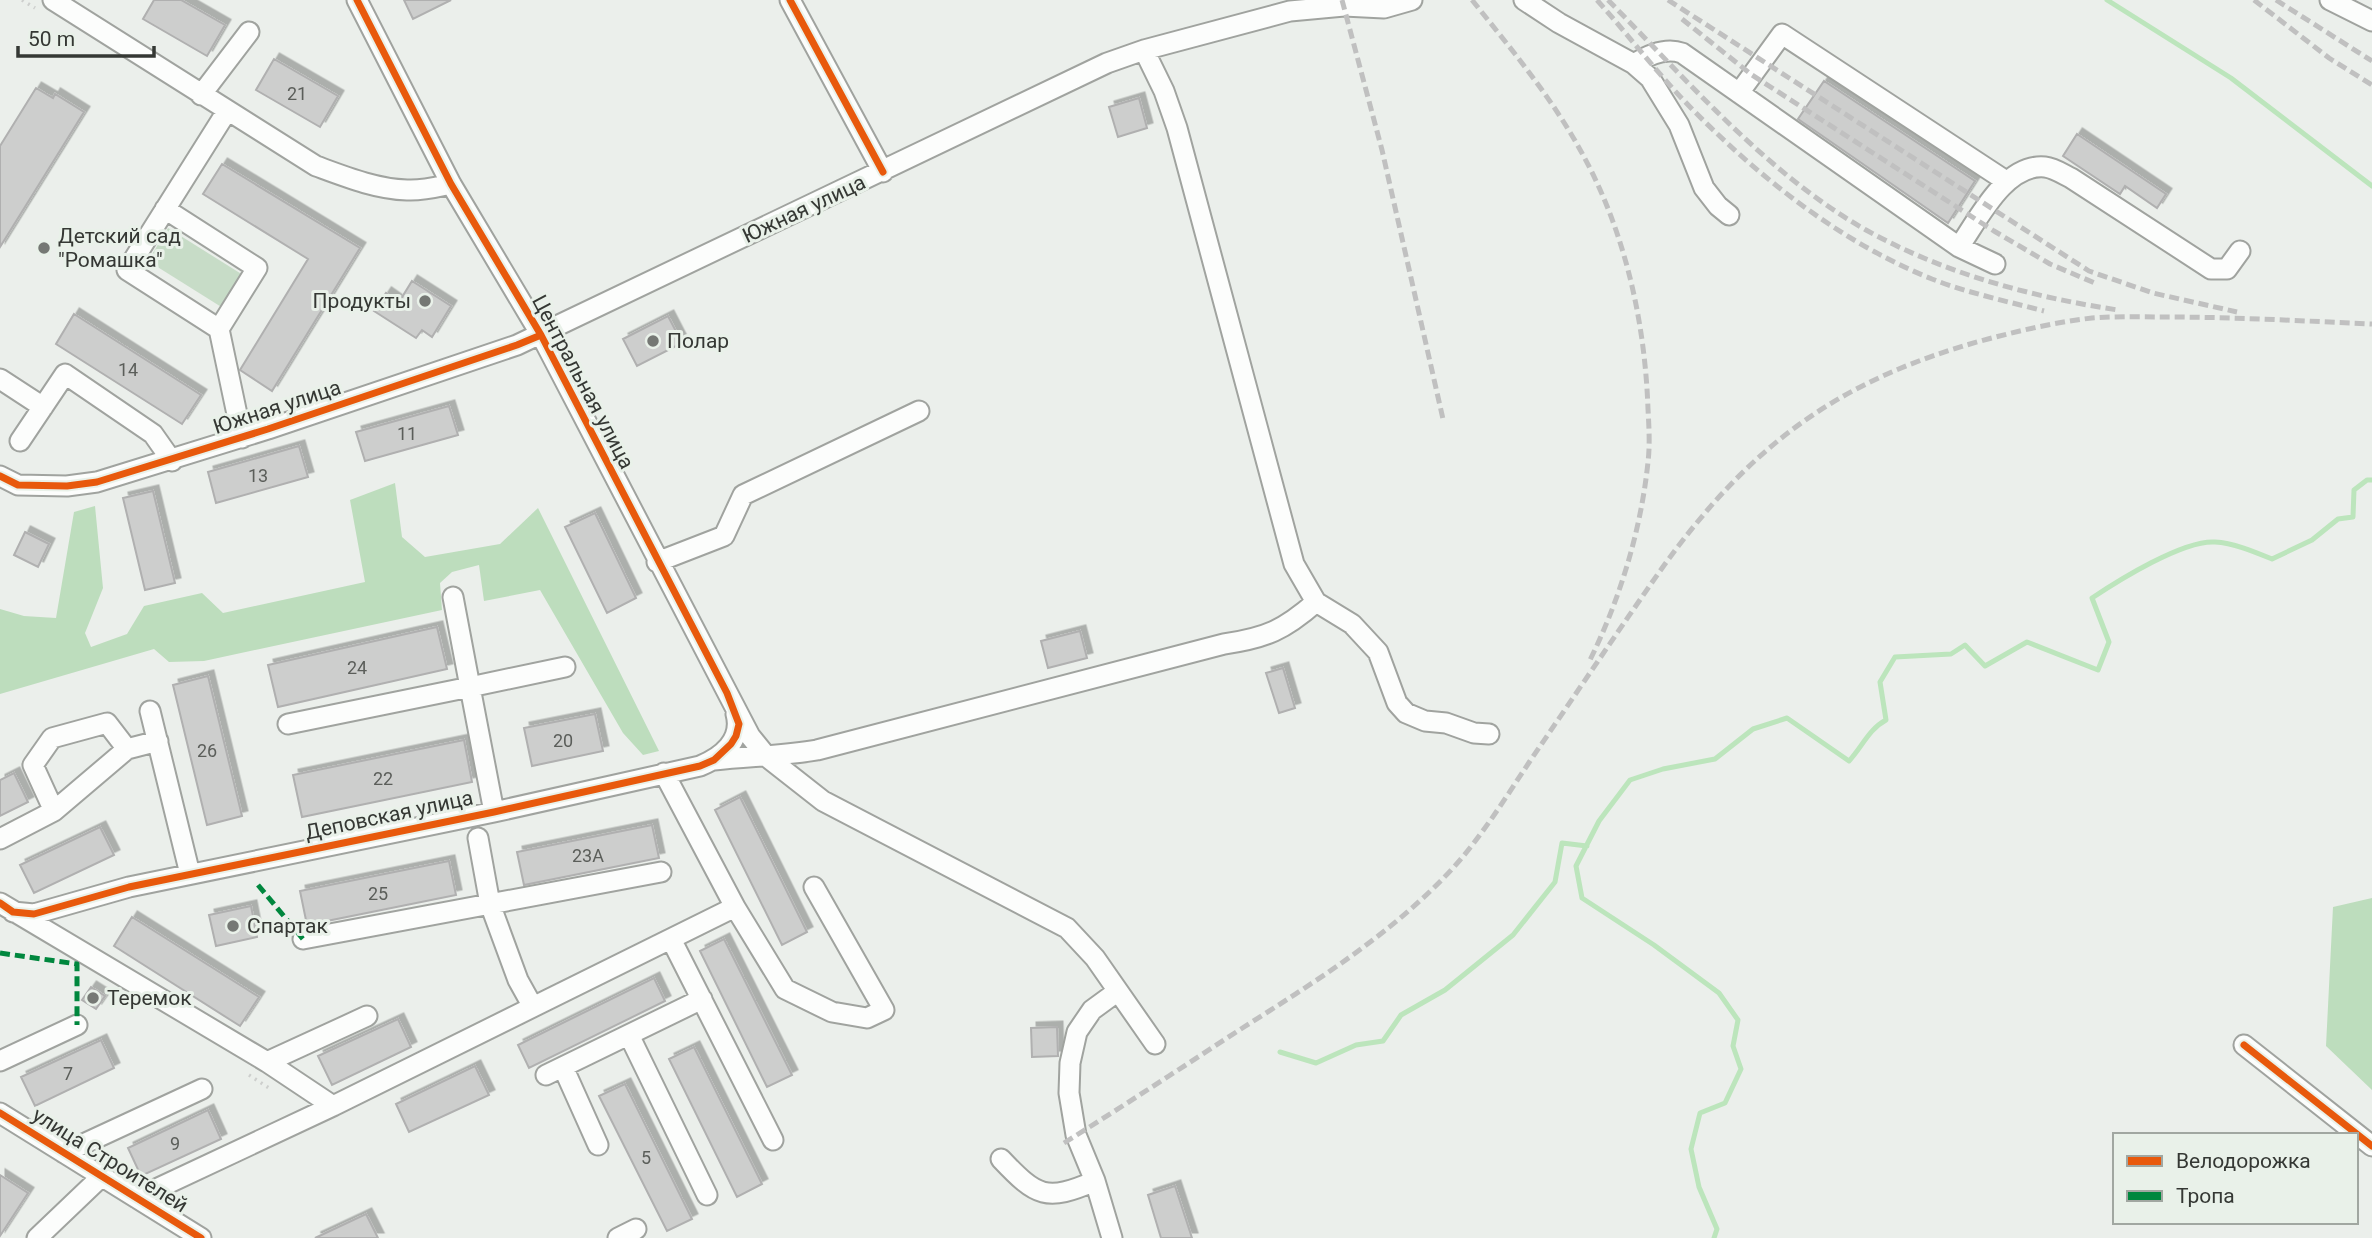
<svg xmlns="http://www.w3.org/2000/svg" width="2372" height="1238" viewBox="0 0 2372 1238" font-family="Roboto,sans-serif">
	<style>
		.green { fill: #c7dcc7 }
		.forest { fill: #bdddbd }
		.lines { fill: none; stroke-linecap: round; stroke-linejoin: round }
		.stream { stroke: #bce5bc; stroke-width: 5 }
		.building { fill: #cdcecd; stroke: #b0b0b0; stroke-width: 2; filter: url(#shadow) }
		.minor-casing { stroke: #a0a39f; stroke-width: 23 }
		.path { stroke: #cdcfcd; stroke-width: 3.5; stroke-dasharray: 2 5; stroke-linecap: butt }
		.minor { stroke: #fcfdfc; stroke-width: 19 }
		.rail { stroke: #c0c0c0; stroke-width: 5; stroke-dasharray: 10 5; stroke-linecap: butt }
		.quiet { stroke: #00873e; stroke-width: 5; stroke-dasharray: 10 5; stroke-linecap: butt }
		.cycleway-casing { stroke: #e9f1e9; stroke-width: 11 }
		.cycleway { stroke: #e8590c; stroke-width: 7 }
		.poi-dot { fill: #757874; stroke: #e9f1e9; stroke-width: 2.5 }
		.labels { text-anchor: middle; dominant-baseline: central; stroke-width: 6; stroke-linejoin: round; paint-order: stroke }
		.number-label { font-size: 18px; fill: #5b5e5a }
		.street-label { font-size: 21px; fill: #353834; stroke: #e9f1e9 }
		.poi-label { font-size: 21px; fill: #353834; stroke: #e9f1e9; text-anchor: start }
	</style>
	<defs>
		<filter id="shadow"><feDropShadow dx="5.5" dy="-5.5" stdDeviation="0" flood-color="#0004"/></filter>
	</defs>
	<rect width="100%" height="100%" fill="#ebefeb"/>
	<!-- green -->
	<path class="green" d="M168,228L243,275L223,308L148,261Z"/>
	<!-- forest -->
	<path class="forest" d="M395,483L402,537L425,557L500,544L538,508L659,751L643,755L623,733L540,590L484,601L479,565L452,572L440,583L442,610L204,661L169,662L154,649L0,694V609L24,616L56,618L74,512L95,506L103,588L85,633L91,647L127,634L144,606L202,593L223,613L365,582L350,500Z
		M2372,898V1090L2326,1046L2333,907Z"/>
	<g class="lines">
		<!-- stream -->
		<path class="stream" d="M2107,0L2231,78L2372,186
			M1280,1052L1316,1063L1356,1045L1383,1041L1401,1015L1445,990L1513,935L1555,882L1562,843L1587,846
			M1714,1238L1717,1229L1699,1187L1691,1149L1700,1113L1725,1103L1741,1069L1733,1046L1738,1020L1719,993L1654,945L1582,898L1576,866L1599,821L1630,780L1663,769L1715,759L1753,729L1787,718L1849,761C1862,747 1869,729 1886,720L1880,682L1895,657L1951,654L1965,645L1985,666L2027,642L2098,670L2109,642L2092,598C2119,580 2183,540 2215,542C2234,543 2255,552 2272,559L2312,540L2338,519L2353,517L2354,490L2367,480H2372"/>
	</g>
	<!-- building -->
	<path class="building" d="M154,0H181L225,25L207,56L143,19Z
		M404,0H451L413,19Z
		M274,59L338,96L320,127L256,90Z
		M1824,81L1975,181L1948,223L1798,119Z
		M36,88L53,98L55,94L84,112L0,247V146Z
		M1139,98L1147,128L1118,137L1109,107Z
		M2077,134L2166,194L2157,208L2125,186L2120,194L2063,156Z
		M222,164L360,248L272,391L240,370L308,259L203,194Z
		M412,281L451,306L432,337L422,330L416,338L374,311L386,293L399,302Z
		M74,314L201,395L182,424L56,344Z
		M668,316L682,343L637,366L623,339Z
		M449,406L458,435L365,461L356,432Z
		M299,446L308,477L216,503L208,472Z
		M153,491L175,583L145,590L123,498Z
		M595,513L636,598L607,613L565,527Z
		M25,532L49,544L38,567L14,555Z
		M437,627L447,669L278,707L268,665Z
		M1080,631L1087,658L1048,668L1041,641Z
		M1283,668L1295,708L1279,713L1266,673Z
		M208,676L242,816L207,825L173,685Z
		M595,714L603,751L532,766L524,728Z
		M464,740L472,782L302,817L293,775Z
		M14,773L28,802L0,816V780Z
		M740,797L807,932L782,945L715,810Z
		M652,825L659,858L524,885L517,852Z
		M100,827L114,855L34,893L20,865Z
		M449,861L456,895L307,925L300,891Z
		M251,906L257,937L216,946L209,915Z
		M132,917L259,997L240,1026L114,946Z
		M724,939L792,1075L767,1087L700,951Z
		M654,978L665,1001L529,1068L518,1045Z
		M91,987L105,996L96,1009L82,1000Z
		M398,1019L411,1047L332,1085L318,1056Z
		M1057,1027L1058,1056L1032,1057L1031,1028Z
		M101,1040L114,1068L35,1106L21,1077Z
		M694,1047L762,1184L737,1197L669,1059Z
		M475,1066L489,1095L409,1132L396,1104Z
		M625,1084L692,1219L667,1231L599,1096Z
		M208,1110L221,1139L141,1176L128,1148Z
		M0,1175L28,1193L0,1236Z
		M1175,1186L1192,1238H1161L1148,1195Z
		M366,1214L378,1238H315Z"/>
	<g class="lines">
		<!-- minor casing -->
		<g class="minor-casing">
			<path id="minor" d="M53,0L316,166C346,177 376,189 407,190C422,191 437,187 451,184
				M357,0L451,184L541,335L750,736L767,757L823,801L1067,928L1095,958L1155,1044
				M790,0L883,172
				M1524,0L1559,23L1634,64L1650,78L1679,125L1704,188L1718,206L1729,215
				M2330,0L2372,21
				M1144,50L1164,91L1177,128L1294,564L1316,602L1352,624L1378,652L1397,703L1406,713L1425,721L1446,723L1474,733L1489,734
				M1634,64C1648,55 1665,47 1682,53L1959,247L1995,264
				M1739,93L1782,34L2006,181
				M201,95L249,32
				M227,111L127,270L219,329L242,438
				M165,209L257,268L219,329
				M1959,247C1978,220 2005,163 2045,167C2054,168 2063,174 2071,178L2211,269H2227L2240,251
				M0,379L43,407
				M20,441L65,374L153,434L172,461
				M0,476L18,485L67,486L97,482L268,429L517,345L1107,63L1144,50L1290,11L1344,6L1384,8L1412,0
				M657,562L724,536L743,495L919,411
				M453,597L470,687L565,667
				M150,711L190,874
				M288,724L470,687L494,812
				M714,760C749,756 783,756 817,750L1224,644C1266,638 1284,630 1316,602
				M54,811L33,765L52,738L107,723L127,749L158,741
				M478,838L490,904L518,980L533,1007
				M0,839L54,811L127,749
				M0,903L267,1062L367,1016
				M735,907L785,989L832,1012L867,1018L884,1010L814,887
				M13,912L34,914L129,887L494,812L700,766C722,757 743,740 736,714
				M303,939L661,872
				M671,939L773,1140
				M629,1035L707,1195
				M2244,1045L2372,1146
				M0,1061L77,1025
				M267,1062L333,1106L735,907L664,773
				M563,1067L598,1145
				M546,1075L702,999
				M0,1113L201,1238
				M64,1153L202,1089
				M1001,1159C1037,1197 1046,1202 1095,1181
				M137,1198L333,1106
				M37,1238L102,1176
				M618,1238L636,1229
				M1112,1238L1095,1181L1076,1135L1069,1093L1070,1063L1077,1032L1092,1010L1118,991"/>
		</g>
		<!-- path -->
		<path class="path" d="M22,0L35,8
			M249,1075L272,1090"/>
		<!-- minor -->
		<use href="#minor" class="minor"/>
		<!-- rail -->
		<path class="rail" d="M1342,0L1382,150L1443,419
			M1472,0C1512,50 1553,99 1583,155C1625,232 1645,322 1648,409C1649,427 1650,445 1648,462C1641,530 1620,599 1590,660
			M1597,0C1629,36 1658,74 1691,108C1760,178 1840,242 1932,279C1968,293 2006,301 2044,311
			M1608,0C1687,80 1767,174 1866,230C1943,273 2031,297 2118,310
			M1668,0L2089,271L2153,293L2237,312
			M2254,0L2329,58L2372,85
			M2276,0L2372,61
			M1682,19L1752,75L1994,231L2050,264L2097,284
			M1064,1143C1125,1105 1184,1066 1244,1027C1318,980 1393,933 1453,868C1482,836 1506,797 1530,761C1573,698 1616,634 1660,571C1749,446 1838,379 1988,339C2022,330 2057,322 2092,318C2117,316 2142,317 2166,317C2235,317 2304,321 2372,324"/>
		<!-- quiet -->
		<path class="quiet" d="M258,885L303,939
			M0,953L77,964V1025"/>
		<!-- cycleway casing -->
		<g class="cycleway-casing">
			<path id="cycleway" d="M790,0L883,172
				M0,476L18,485L67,486L97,482L268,429L517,345L541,335
				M0,903L13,912L34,914L129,887L494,812L700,766L714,760L731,744L736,736L739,724L727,693L541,335L451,184L357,0
				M2244,1045L2372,1146
				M0,1113L201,1238"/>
		</g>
		<!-- cycleway -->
		<use href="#cycleway" class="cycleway"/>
	</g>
	<!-- markers -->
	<g class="poi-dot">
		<circle cx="44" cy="248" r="7"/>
		<circle cx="425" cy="301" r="7"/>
		<circle cx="653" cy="341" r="7"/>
		<circle cx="233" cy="926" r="7"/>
		<circle cx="93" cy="998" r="7"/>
	</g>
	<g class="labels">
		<!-- number labels -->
		<g class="number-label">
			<text x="297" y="93">21</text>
			<text x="128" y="369">14</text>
			<text x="407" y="433">11</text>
			<text x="258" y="475">13</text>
			<text x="357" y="667">24</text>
			<text x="563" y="740">20</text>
			<text x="207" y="750">26</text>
			<text x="383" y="778">22</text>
			<text x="588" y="855">23А</text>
			<text x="378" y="893">25</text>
			<text x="68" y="1073">7</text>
			<text x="175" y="1143">9</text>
			<text x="646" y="1157">5</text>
		</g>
		<!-- street labels -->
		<g class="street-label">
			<text transform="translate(804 209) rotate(-25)">Южная улица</text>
			<text transform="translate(583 382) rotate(62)">Центральная улица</text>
			<text transform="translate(277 407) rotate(-18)">Южная улица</text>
			<text transform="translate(389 815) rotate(-12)">Деповская улица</text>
			<text transform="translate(110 1160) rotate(32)">улица Строителей</text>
		</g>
		<!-- poi labels -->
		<g class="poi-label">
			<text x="58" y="236">Детский сад<tspan x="58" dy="24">"Ромашка"</tspan></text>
			<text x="411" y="301" text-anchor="end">Продукты</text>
			<text x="667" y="341">Полар</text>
			<text x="247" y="926">Спартак</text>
			<text x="107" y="998">Теремок</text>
		</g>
	</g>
	<!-- legend -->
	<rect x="2113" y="1133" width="245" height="91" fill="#e9f1e9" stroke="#a1a7a1" stroke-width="2"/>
	<rect x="2127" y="1156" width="35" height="10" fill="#e8590c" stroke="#a1a7a1" stroke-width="2"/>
	<text x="2176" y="1168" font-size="21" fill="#353834">Велодорожка</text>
	<rect x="2127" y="1191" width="35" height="10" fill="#00873e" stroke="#a1a7a1" stroke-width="2"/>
	<text x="2176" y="1203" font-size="21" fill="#353834">Тропа</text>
	<!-- scale -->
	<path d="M18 46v10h136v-10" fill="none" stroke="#353834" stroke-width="3.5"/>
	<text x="28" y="46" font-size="21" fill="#353834" stroke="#e9f1e9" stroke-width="5" paint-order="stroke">50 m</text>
</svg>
